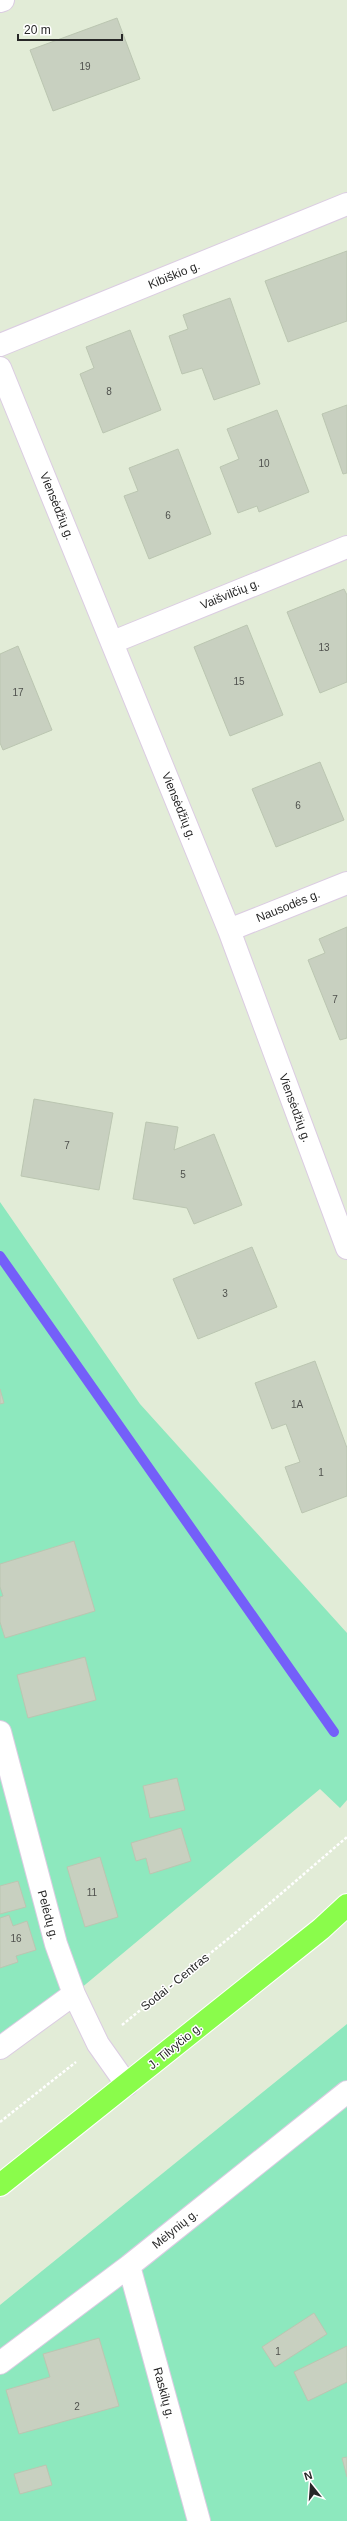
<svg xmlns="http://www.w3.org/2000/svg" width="347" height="2521" viewBox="0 0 347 2521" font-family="Helvetica,sans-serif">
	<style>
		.green { fill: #8de8be }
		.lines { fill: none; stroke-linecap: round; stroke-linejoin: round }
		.stream { stroke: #745ff9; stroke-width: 10 }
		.building { fill: #c8d0c0; stroke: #bbc6b1 }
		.minor-casing { stroke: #dbcce2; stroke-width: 24 }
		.major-casing { stroke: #fff; stroke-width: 24 }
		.path { stroke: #fff; stroke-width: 2.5; stroke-dasharray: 3 2; stroke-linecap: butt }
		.minor { stroke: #fff; stroke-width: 22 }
		.major { stroke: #8afc4b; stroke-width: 22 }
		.labels { text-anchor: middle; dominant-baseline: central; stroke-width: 3; stroke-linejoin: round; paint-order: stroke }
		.number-label { font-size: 10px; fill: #4f514d }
		.street-label { font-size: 12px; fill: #272727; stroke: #fff }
	</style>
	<rect width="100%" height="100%" fill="#e2ecd7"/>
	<!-- green -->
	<path class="green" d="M0,1202L140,1404L347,1633V1800L340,1808L320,1789L74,1994L0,2050Z
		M347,2024V2521H0V2305Z"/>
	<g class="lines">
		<!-- stream -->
		<path class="stream" d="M0,1256L334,1732"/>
	</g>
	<!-- building -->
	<path class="building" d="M117,18L140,79L53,111L30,50Z
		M347,251V321L288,342L265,281Z
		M230,298L260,384L214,400L202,368L182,374L169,336L188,329L183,315Z
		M130,330L161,410L103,433L80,374L94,368L86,347Z
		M347,405V473L343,474L322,414Z
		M277,410L309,492L259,512L257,506L238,513L220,467L239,459L227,429Z
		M178,449L211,534L149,559L124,496L138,491L129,468Z
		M344,589L347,595V682L320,693L287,612Z
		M247,625L283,715L230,736L194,647Z
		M18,646L52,730L3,750L0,743V654Z
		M320,762L344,820L276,847L252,789Z
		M347,927V1038L340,1040L308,960L325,953L319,939Z
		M34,1099L113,1113L99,1190L21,1176Z
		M146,1122L178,1127L174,1150L214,1134L242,1205L194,1224L187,1208L133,1199Z
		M252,1247L277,1307L198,1339L173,1279Z
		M315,1361L347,1448V1496L302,1513L285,1467L300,1462L286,1424L272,1429L255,1383Z
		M0,1389L4,1403L0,1404Z
		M74,1541L95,1611L5,1638L0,1622V1597L3,1596L0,1587V1564Z
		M85,1657L96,1700L28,1718L17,1675Z
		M177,1778L185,1810L150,1818L143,1786Z
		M181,1828L191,1861L150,1874L146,1858L136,1861L131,1843Z
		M100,1857L118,1917L85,1927L67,1867Z
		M18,1881L26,1907L0,1914V1886Z
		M9,1915L13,1926L27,1921L36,1950L16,1956L18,1962L0,1968V1918Z
		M314,2313L327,2334L275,2367L262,2347Z
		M99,2338L119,2406L19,2434L6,2390L50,2377L43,2354Z
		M347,2346V2382L308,2401L294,2372Z
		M347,2457V2477L342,2458Z
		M46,2465L52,2485L20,2494L14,2474Z"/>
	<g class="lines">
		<!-- minor casing -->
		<g class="minor-casing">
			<path id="minor" d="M0,1L3,0
				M0,345L347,204
				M0,368L229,930L347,1248
				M113,642L347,547
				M229,930L347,883
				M0,1732L56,1944L74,1994L98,2044L127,2085
				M0,2048L74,1994
				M129,2266L199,2521
				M0,2363L129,2266L347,2092"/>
		</g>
		<!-- major casing -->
		<g class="major-casing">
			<path id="major" d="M0,2185L321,1929L347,1905"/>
		</g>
		<!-- path -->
		<path class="path" d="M122,2025L234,1934L347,1837
			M0,2122L76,2062"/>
		<!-- minor -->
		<use href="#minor" class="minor"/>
		<!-- major -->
		<use href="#major" class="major"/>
	</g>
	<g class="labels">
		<!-- number labels -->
		<g class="number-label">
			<text x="85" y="66">19</text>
			<text x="109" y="391">8</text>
			<text x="264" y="463">10</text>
			<text x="168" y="515">6</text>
			<text x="324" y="647">13</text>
			<text x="239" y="681">15</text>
			<text x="18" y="692">17</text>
			<text x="298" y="805">6</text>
			<text x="335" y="999">7</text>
			<text x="67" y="1145">7</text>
			<text x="183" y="1174">5</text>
			<text x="225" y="1293">3</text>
			<text x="297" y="1404">1A</text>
			<text x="321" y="1472">1</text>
			<text x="92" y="1892">11</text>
			<text x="16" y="1938">16</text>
			<text x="278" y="2351">1</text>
			<text x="77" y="2406">2</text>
		</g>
		<!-- street labels -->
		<g class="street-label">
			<text transform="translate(174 275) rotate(-22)">Kibiškio g.</text>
			<text transform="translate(57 506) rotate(68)">Viensėdžių g.</text>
			<text transform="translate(230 594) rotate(-22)">Vaišvilčių g.</text>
			<text transform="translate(179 806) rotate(68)">Viensėdžių g.</text>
			<text transform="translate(288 906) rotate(-22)">Nausodės g.</text>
			<text transform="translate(295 1108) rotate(70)">Viensėdžių g.</text>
			<text transform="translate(48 1915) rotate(75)">Pelėdų g.</text>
			<text transform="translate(175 1982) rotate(-39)">Sodai - Centras</text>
			<text transform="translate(175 2046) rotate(-39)">J. Tilvyčio g.</text>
			<text transform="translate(175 2229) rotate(-39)">Mėlynių g.</text>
			<text transform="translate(164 2393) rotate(75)">Raskilų g.</text>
		</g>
	</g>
	<!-- north arrow -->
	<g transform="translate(311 2485) rotate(343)" stroke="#ffffff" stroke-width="3" paint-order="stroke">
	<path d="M0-3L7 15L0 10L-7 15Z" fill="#272727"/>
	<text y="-6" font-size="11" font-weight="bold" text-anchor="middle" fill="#272727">N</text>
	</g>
	<!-- scale -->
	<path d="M18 34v6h104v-6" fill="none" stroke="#272727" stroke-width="2"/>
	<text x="24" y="34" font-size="12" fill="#272727" stroke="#ffffff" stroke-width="3" paint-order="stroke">20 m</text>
</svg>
